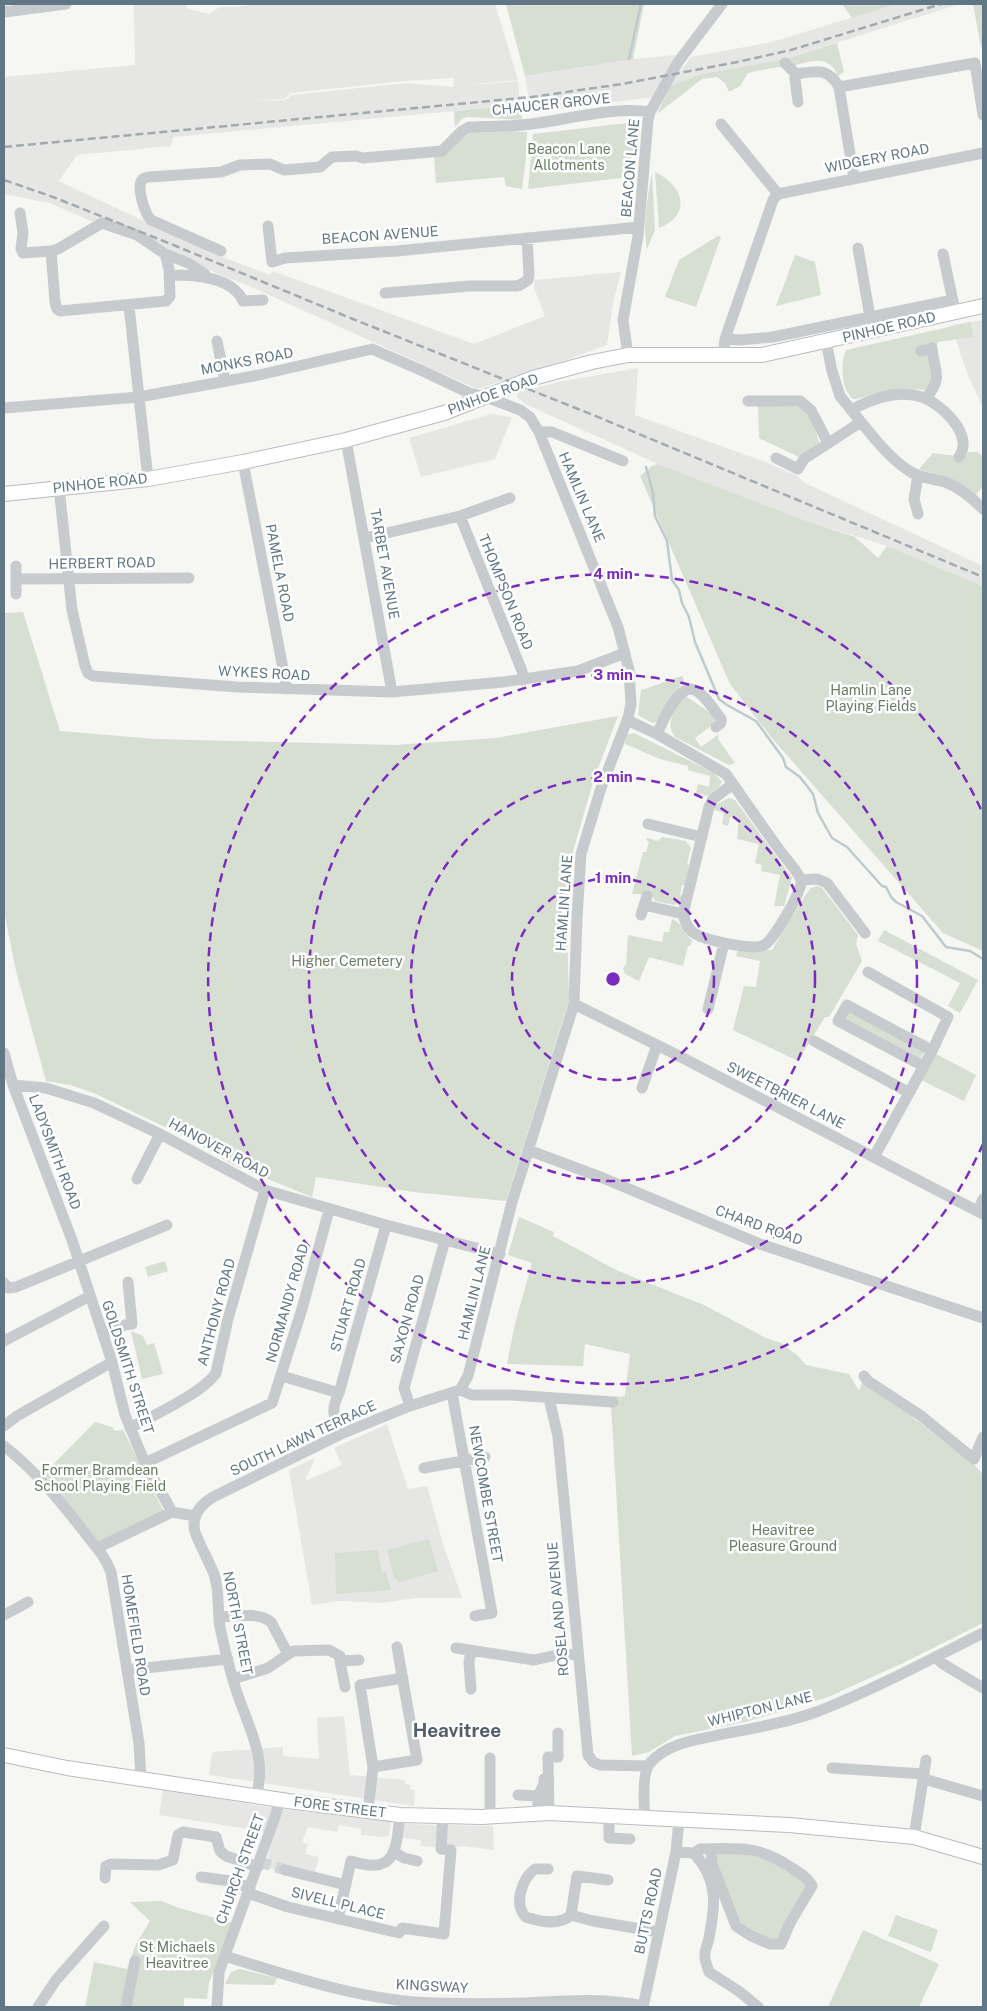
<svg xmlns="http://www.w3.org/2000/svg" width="987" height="2011" viewBox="0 0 987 2011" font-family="'Public Sans',sans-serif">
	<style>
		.built { fill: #e6e7e5; fill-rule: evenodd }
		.green { fill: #d7ded2 }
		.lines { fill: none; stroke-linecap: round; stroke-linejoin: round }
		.stream { stroke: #becace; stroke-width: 2.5 }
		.minor-tunnel { stroke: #d1d6d7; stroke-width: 11; stroke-dasharray: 11 5.5; stroke-linecap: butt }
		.major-casing { stroke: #b8bcc0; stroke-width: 16 }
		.minor { stroke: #c8cbce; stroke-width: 11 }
		.major { stroke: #fff; stroke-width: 14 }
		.rail { stroke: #a3aaaf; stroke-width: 2.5; stroke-dasharray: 8 4; stroke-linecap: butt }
		.ring { fill: none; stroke: #7b2cbf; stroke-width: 2.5; stroke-dasharray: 9 6 }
		.labels { text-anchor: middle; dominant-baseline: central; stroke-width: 5; stroke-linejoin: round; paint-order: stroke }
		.street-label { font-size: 14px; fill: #627785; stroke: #fff }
		.park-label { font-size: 14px; fill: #687c62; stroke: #fff }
		.district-label { font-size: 19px; font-weight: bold; fill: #515f6a; stroke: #fff }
		.centre { fill: #7b2cbf; stroke: #fff; stroke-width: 2.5 }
		.ring-label { font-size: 15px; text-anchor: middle; font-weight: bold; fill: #7b2cbf; stroke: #fff; stroke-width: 5; stroke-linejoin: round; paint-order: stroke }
	</style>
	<rect width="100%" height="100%" fill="#f6f6f2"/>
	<!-- built -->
	<path class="built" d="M134,4H187L186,8L208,14L220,7H236L258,4H495L518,80L456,86L518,81L520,105L173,137L171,146L77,155L59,181L214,254L270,275L273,271L474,344L545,316L534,288V280L621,272L613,304L607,345L558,363L477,389L256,289L156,249L49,203L4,194V77L135,65ZM453,78L454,87L406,83L292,95L285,100L244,101L284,99L291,93L405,81Z
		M896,4H960L785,59L698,75L670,86L691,57L772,42Z
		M675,55L654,97L531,113L525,76L633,59Z
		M983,320V408L967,373L951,325Z
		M638,368L635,415L768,463L797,476L805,483L983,566V586L887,546L804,520L658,464L525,404L517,397V393L558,382Z
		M491,414L512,417L495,459L421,477L409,438Z
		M387,1424L408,1489L427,1486L443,1544L462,1598H415L383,1603L338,1601L312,1605L289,1470L315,1458L305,1481L342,1465L334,1448Z
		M344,1716L350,1775L405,1780V1784L411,1785L410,1789L415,1790L414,1806L209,1775L212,1752L283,1747V1756L319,1759L317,1718Z
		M163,1789L273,1808L391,1821L389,1836L383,1837L361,1835V1829L339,1825L337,1832L308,1827L302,1842L308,1844L305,1854L319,1857L314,1876L281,1871L265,1867L274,1835L267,1832L159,1815Z
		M404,1824L493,1826L494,1850L463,1846L449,1848L420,1846L421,1840L403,1838Z"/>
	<!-- green -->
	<path class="green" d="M506,4H644L633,59L525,76Z
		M842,4H896L852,18Z
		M973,4H983V47H981Z
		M837,43L844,72L838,76C836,72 833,66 829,64C817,56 801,65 790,66C776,67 762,70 748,73L740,86L729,92L725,83L717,77L702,79L657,114L670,86L698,75L785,59Z
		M520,105L522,120L467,117L462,119L455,127L454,111Z
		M636,122L630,177L528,189L533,134Z
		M476,129L527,132V149L522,189L506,186L504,177L436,183L434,157Z
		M652,172L655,230L647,249C642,225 648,197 652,172Z
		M655,172C683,185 693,214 659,228Z
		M718,236L721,237L696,307L665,297L679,260Z
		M795,255L815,262L821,295L776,306Z
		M971,322L973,337L938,342L932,358L934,377L926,390L909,389L888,391L856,399H853C841,389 840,363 846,350Z
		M758,405L801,407C812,415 815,429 819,442L799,457L759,438Z
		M969,452H978L983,457V486L975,496C959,480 939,477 919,469L933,453L956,456L962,459Z
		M658,464L804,520L855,537L878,558L887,546L983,586V951L943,933L771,737L730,684L640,476L652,466Z
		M23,612L60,731L155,739L395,745L496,738L618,716L594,779L573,851L567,907L562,910V920L567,925L569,1000L506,1201L414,1192L316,1177L312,1197L233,1165L190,1139L94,1093L70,1085L46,1081L16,971L4,911V613Z
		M682,676L684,680L656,722L652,723L638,715L641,690C656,686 667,680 682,676Z
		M683,694L713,715L715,719L712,725L695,738L701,747L719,734L718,739L735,763L729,765L675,737C664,722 676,709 683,694Z
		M634,733L714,773L722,782L719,787L707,796L696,793L698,784L709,787L710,776L688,770V766L660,759L625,744L627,735Z
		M729,798L735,800L792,878L784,906H774L780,875L761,871L762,865L755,863L759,844L737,839L739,819L730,817L728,826L722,824L724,813L714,810L715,805Z
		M662,837L686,841L691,848L687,864L689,865L685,885H682L680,895L684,896L682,901L674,905L655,901L653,897L639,894H632L643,852H646L649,842L646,840L647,838L658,841Z
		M817,886L822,888L858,935L856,944L862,961L829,1017H825L798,1061L733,1030L744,986L756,987L760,961L736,956L738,949L772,950L806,894L811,888Z
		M672,919C682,922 683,934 692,940L691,945L688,946L683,966L649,957L639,981L625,974L623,968L626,964L628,935L662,942L664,932H669Z
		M884,930L978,980L960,1013L948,1006L960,983L878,941Z
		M845,999L929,1042L916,1067L833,1023Z
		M934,1053L976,1075L964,1101L921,1080Z
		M519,1217L554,1232L553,1236L618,1271L704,1305L766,1338L781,1343L798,1356L806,1365L849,1374L859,1391L863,1381C894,1403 924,1425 954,1450C964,1458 975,1463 983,1475V1623L903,1663L828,1697L749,1721L675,1736L649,1752L632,1756L611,1405H613L614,1396L622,1397L625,1395L630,1354L585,1344L583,1366L507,1364L515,1324L532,1263L508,1255Z
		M165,1261L168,1271L148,1277L145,1267Z
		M131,1331L143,1336L147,1345L154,1343L163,1374L142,1379Z
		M95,1422L112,1427L115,1431L123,1430L164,1512L99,1542L44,1474Z
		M429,1539L438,1571L400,1582L394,1578L387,1550Z
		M378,1550L382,1573L386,1572L391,1590L336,1594L335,1553Z
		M731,1850L779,1863L809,1887L778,1940C765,1938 748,1932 740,1921C731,1908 717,1870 714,1855Z
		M161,1901L179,1908L233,1923L209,1982L207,1999L184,1998V2007H85L94,1962L127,1969L136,1944L150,1921L130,1902Z
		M896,1915L938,1930L931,1952L888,1936Z
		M863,1930L939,1964L919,2007H828Z
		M240,1969L277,1978L274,1985L225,1984L231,1972Z"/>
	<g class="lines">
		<!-- stream -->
		<path class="stream" d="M629,59L641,4
			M646,467L653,493L655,516L667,541L672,580L679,590L682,603L689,617L695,642L719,699L727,705L756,721L783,758L786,767L800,777L813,794L818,813L832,838L847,847L882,886L886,887L891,897L896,902L922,916L946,947L970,951L983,959"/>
		<!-- minor-tunnel -->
		<path class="minor-tunnel" d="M260,1862L285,1870"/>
		<!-- major casing -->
		<g class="major-casing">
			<path id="major" d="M4,494L148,479L243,462L346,440L444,413L533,378L592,362L628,355H762L983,306
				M4,1755L67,1768L288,1801L400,1815L482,1817L549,1813L789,1825L914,1837L983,1857"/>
		</g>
		<!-- minor -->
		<path class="minor" d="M4,12L66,4
			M785,63L796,74
			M798,102L795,79L796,74C816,71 828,67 839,87
			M721,124L778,194
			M854,178L839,87L975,63L983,115
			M20,213L23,233L21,249L23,253L51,251L58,249L102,223L137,235L165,254L188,263L205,274L206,278
			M268,226L272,262L285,258L397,251L639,227
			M858,248L870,317
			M51,251L55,302L57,309L60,311L166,301L170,296L169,269L165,254
			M221,251L151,220C145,214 136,187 142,180C144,178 148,177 150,177L221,172L240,165L270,164L284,170L320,167L332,157L356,156L363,158L442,151L462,131L469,127C490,126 511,127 531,124C565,120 617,106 650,112
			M943,254L954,306
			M170,275C193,275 232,276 243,301L263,300
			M385,293L470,286H515L520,285L528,280L529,274L527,238
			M129,306L148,479
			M725,339L740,340L773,337L953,300
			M217,341L225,381
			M921,351L932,348C934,371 944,377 926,398
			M628,355L623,320L638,236L648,120L650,112L678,62L722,4
			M723,356L725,339L773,200L778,194L983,153
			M748,401H800L811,410L828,443
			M4,408L139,397L259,375L372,349L425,372L469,393L486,397L520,410L530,417L539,432L618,627L629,670L631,704L628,718L601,788L581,854L577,918L574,1004L512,1202L468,1376L460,1390
			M851,410C870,400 890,392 913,395C933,397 961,422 963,442C964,448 962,452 959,457
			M861,422C875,439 891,460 911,472C921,478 933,479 945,482C959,487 972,498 983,509
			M539,432H552L623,461
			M346,440L392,692
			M776,458L798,469L804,459L861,422L840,396L832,371L826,341
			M243,462L287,689
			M918,475L914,499L918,514
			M59,487L72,610L85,666L88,673L93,676L237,687L392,692L503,682L578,671L625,653
			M460,516L522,671L523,680
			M365,538L460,516L510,498
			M16,579L189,578
			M16,594V566
			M627,720L657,734L726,774C744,800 762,826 781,852C787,860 797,870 801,880C804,889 773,941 764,945C753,951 704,940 694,933C687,929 685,921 683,914L709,807L713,799L733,784
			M657,734C662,723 679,682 695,690C705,695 714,710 721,719V723L716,727
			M648,824L702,837
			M801,880L817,879L827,883L865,933
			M644,905L683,914
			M641,915L647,896
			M868,972L948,1017L932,1051L874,1157
			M574,1004L679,1056L983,1214
			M708,1009L724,943
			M814,1041L908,1092
			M4,1053L13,1085L72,1240L112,1362L125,1415L145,1463L172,1512L195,1516
			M923,1066L838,1021L847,1005L932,1051
			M13,1085L46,1088L94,1103L160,1134L265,1190L386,1225L500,1254
			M642,1088L657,1045
			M528,1150L603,1178L760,1244L983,1318
			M137,1179L160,1134
			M978,1211L983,1199
			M4,1283L8,1288L16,1287L167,1225
			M103,1334L125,1325L132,1324L128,1282
			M4,1341L90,1296
			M282,1376L339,1393
			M864,1376L868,1381L920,1415L974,1459L983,1437
			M460,1390L472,1395H512L613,1402
			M452,1393L492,1613L475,1616
			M549,1398L558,1437L588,1755L593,1762L600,1765L648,1766
			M410,1406L404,1388L445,1240
			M4,1426L17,1416L112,1362
			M130,1428C152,1416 204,1392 216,1373L228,1319L265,1190
			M341,1434C334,1417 330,1411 339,1393L386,1225
			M4,1446C36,1471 61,1502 85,1533C95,1546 105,1556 111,1572L139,1743L141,1779
			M145,1463L272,1403L302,1309L329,1210
			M424,1468L485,1457
			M97,1548L172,1512
			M4,1615L28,1602
			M219,1617C235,1617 257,1611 271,1622L288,1654
			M456,1648L534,1660L552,1656L578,1654
			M935,1657L943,1664L983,1688
			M340,1661L345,1687
			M127,1670L228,1659
			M233,1679L268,1668L293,1651L329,1650L340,1656V1661L359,1660
			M471,1689L469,1662L471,1651
			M373,1767L417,1760L397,1647
			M832,1768L924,1774
			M924,1779L983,1796
			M518,1795L538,1796
			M256,1796C267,1761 251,1732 240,1701C231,1677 225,1651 220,1627C217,1609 220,1591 214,1574C208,1559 200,1546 195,1532C191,1516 200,1505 213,1497L341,1434L410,1406L460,1390
			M368,1811L373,1767L360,1685L403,1678
			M549,1813L548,1757H558V1733
			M538,1814V1796L544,1784V1779
			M490,1817V1758
			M609,1817V1838L630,1839
			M645,1818C644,1805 642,1772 650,1763C668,1742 698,1740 723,1734C755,1728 789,1722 819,1711C875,1689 929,1660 983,1633
			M914,1837L926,1760
			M394,1852L404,1858L417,1861
			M676,1852L694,1853L700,1849C740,1848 757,1845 792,1868C800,1873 808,1878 812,1886L790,1923L781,1944H770L751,1936L736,1926L712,1864L711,1849
			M694,1853C719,1881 715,1904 709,1938C708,1944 704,1951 705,1957C705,1962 708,1968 709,1972L740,1992L758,2007
			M548,1869H535C522,1879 513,1904 526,1917C541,1922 559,1926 571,1915L593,1921L659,1932
			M285,1870L346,1885
			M201,1877L230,1881L250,1888
			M105,1878L106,1866L111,1864L158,1865L173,1860L178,1835L183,1832L216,1837L220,1851L226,1856L258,1867
			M248,1893L288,1907L399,1933L402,1928L444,1934L451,1850L441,1849L443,1817
			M571,1915L577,1876L608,1880
			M338,1919L351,1861C396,1876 396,1850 400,1815
			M225,1956C292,1977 364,2001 435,2003C464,2004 493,2004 522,2003C562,2001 603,1997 643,2006
			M38,2007L56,1980L104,1926
			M126,2007L135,1961
			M217,2007L219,1972L275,1817L280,1800
			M643,2007L676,1852L679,1820"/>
		<!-- major -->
		<use href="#major" class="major"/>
		<!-- rail -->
		<path class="rail" d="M4,147L532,97L622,84L742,61L791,50L941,4
			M4,180L53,197L171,244L353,319L598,417L983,577"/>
	</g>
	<!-- distance rings -->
	<g class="ring">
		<circle cx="613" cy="979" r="101"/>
		<circle cx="613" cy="979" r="202"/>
		<circle cx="613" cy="979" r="304"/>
		<path d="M983 1144A405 405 0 1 1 983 814"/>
	</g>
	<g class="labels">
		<!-- street labels -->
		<g class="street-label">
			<text transform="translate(551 104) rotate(-6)">CHAUCER GROVE</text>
			<text transform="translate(877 158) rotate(-11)">WIDGERY ROAD</text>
			<text transform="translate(630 168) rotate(-85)">BEACON LANE</text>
			<text transform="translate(380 235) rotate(-4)">BEACON AVENUE</text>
			<text transform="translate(889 327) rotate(-13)">PINHOE ROAD</text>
			<text transform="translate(247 361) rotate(-11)">MONKS ROAD</text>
			<text transform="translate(493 394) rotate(-20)">PINHOE ROAD</text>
			<text transform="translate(100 483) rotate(-6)">PINHOE ROAD</text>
			<text transform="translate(582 497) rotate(67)">HAMLIN LANE</text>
			<text transform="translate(102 563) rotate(-1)">HERBERT ROAD</text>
			<text transform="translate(385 564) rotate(80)">TARBET AVENUE</text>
			<text transform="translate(280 573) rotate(79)">PAMELA ROAD</text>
			<text transform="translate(506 592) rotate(68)">THOMPSON ROAD</text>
			<text transform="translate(264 673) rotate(3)">WYKES ROAD</text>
			<text transform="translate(564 903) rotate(-86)">HAMLIN LANE</text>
			<text transform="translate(786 1095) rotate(27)">SWEETBRIER LANE</text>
			<text transform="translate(219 1148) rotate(28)">HANOVER ROAD</text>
			<text transform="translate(55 1152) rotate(69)">LADYSMITH ROAD</text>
			<text transform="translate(759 1225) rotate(20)">CHARD ROAD</text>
			<text transform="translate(474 1293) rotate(-76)">HAMLIN LANE</text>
			<text transform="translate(287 1303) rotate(-74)">NORMANDY ROAD</text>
			<text transform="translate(348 1305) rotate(-74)">STUART ROAD</text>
			<text transform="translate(216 1312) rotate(-75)">ANTHONY ROAD</text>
			<text transform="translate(407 1319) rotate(-74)">SAXON ROAD</text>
			<text transform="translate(128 1367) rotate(72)">GOLDSMITH STREET</text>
			<text transform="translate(303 1438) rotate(-25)">SOUTH LAWN TERRACE</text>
			<text transform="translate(486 1494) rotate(80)">NEWCOMBE STREET</text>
			<text transform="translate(558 1609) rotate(-95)">ROSELAND AVENUE</text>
			<text transform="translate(238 1623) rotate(79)">NORTH STREET</text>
			<text transform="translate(136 1635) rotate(81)">HOMEFIELD ROAD</text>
			<text transform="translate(760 1709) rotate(-14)">WHIPTON LANE</text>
			<text transform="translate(340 1807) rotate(7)">FORE STREET</text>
			<text transform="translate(240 1869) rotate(-70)">CHURCH STREET</text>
			<text transform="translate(338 1903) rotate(14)">SIVELL PLACE</text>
			<text transform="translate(648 1911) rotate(-78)">BUTTS ROAD</text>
			<text transform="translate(432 1986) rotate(3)">KINGSWAY</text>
		</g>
		<!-- park labels -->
		<g class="park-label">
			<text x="569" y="149">Beacon Lane<tspan x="569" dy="16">Allotments</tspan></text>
			<text x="871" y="690">Hamlin Lane<tspan x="871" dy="16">Playing Fields</tspan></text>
			<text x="347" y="961">Higher Cemetery</text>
			<text x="100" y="1470">Former Bramdean<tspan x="100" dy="16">School Playing Field</tspan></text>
			<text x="783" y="1530">Heavitree<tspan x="783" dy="16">Pleasure Ground</tspan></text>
			<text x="177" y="1947">St Michaels<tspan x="177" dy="16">Heavitree</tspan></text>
		</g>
		<!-- district labels -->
		<g class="district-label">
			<text x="457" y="1730">Heavitree</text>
		</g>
	</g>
	<circle cx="613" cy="979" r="8" class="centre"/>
	<g class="ring-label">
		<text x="613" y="579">4 min</text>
		<text x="613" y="680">3 min</text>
		<text x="613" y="782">2 min</text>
		<text x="613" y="883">1 min</text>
	</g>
	<!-- border -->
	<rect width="987" height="2011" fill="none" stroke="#627785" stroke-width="10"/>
</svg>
